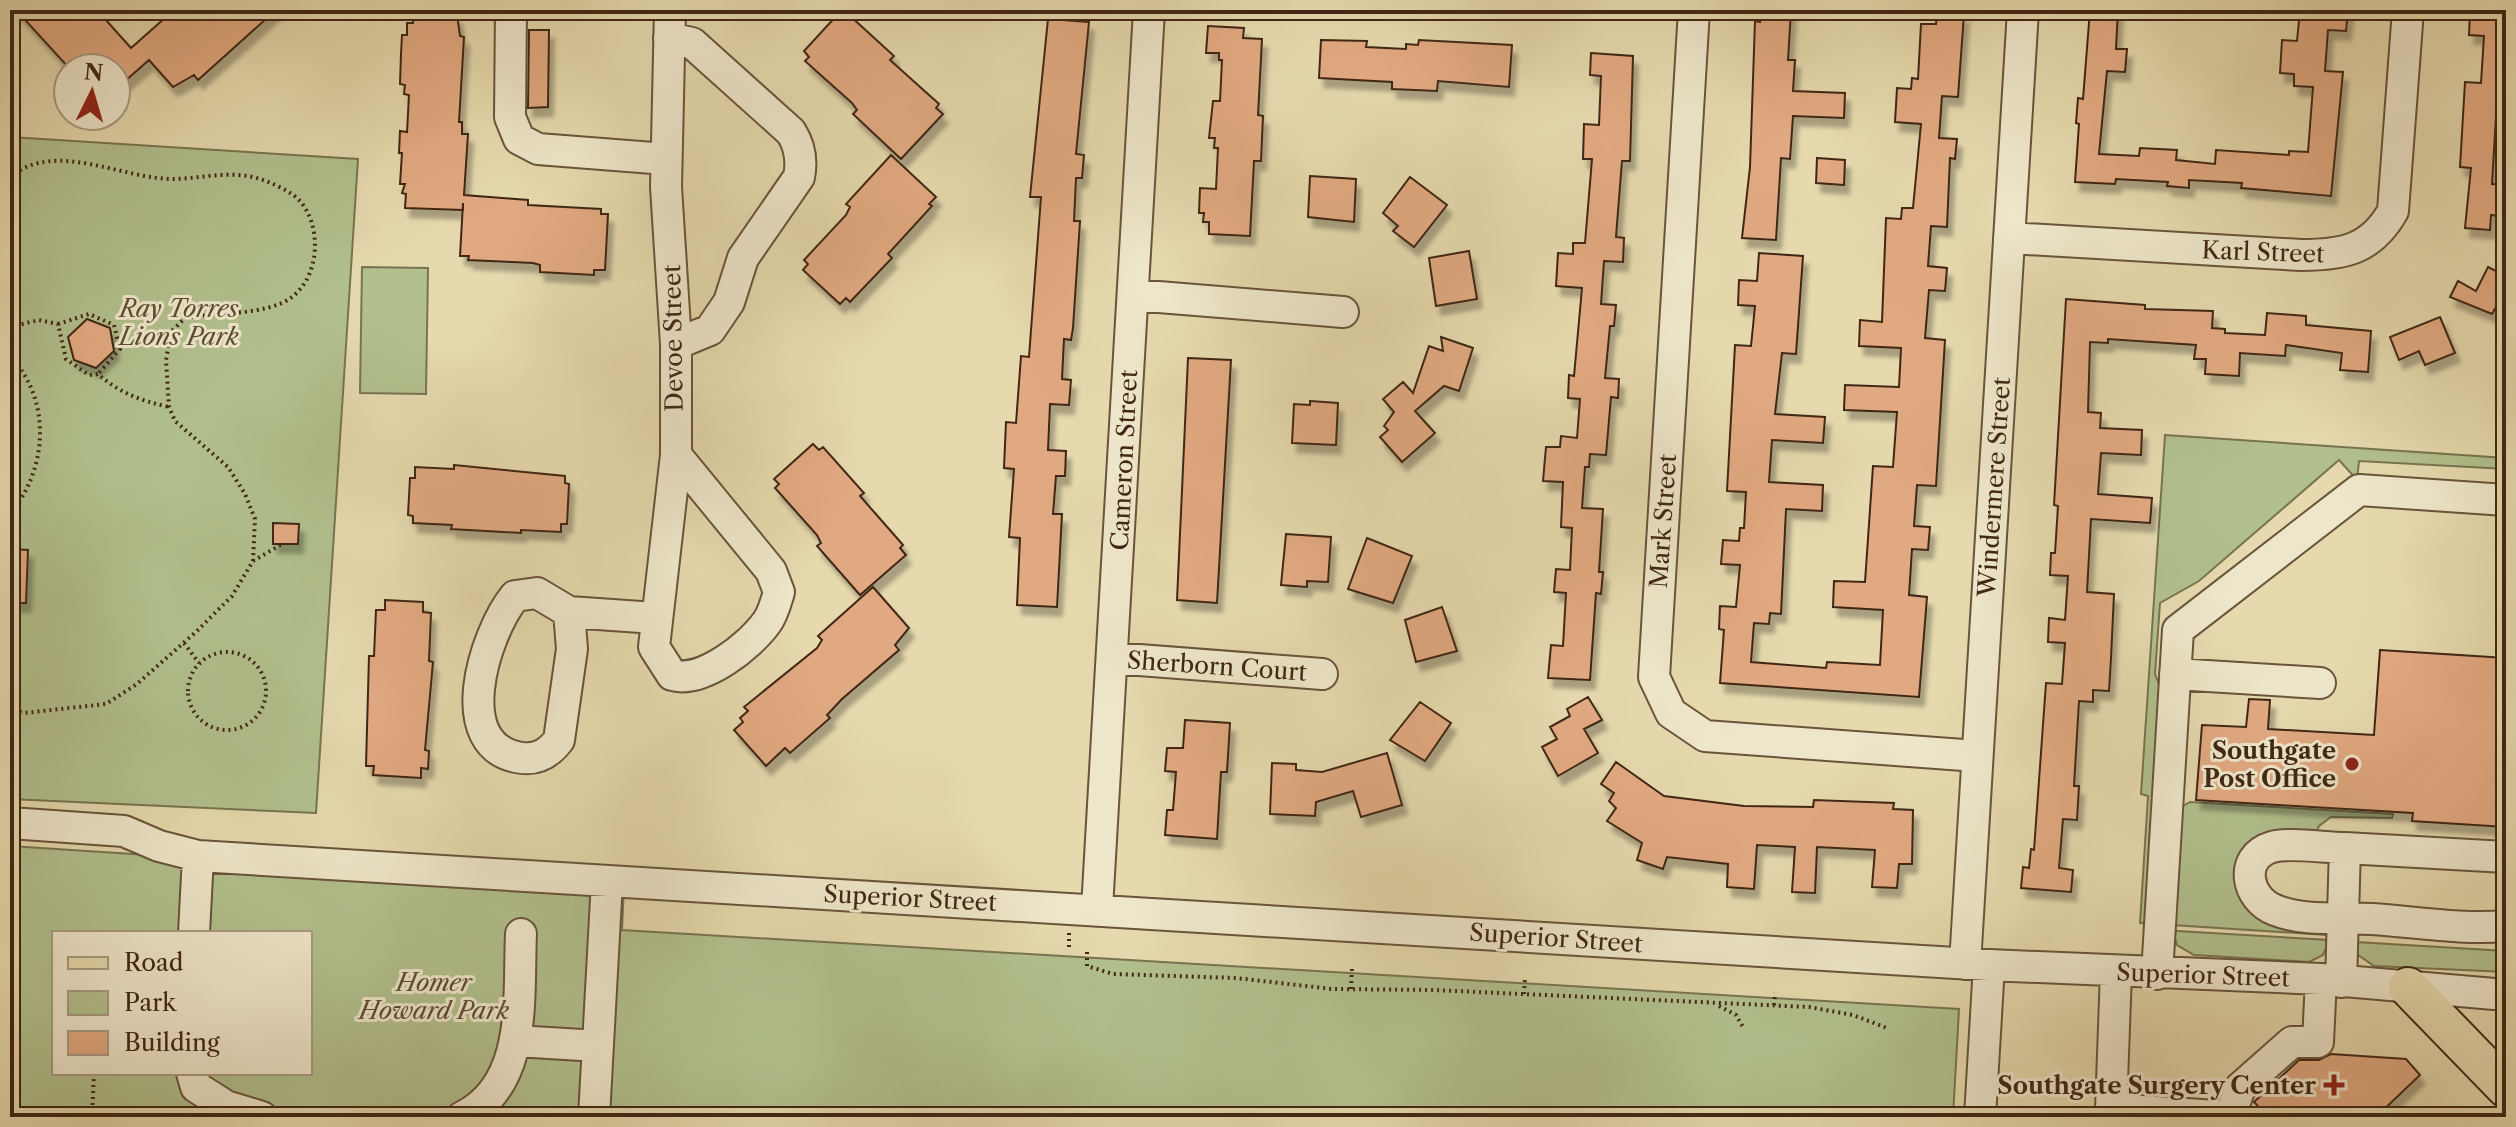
<svg xmlns="http://www.w3.org/2000/svg" width="2516" height="1127" viewBox="0 0 2516 1127" font-family="'Libre Caslon Text',serif">
	<style>
		.green { fill: #b1c08d; stroke: #787451; stroke-width: 2; fill-rule: evenodd }
		.building { fill: #e1a981; stroke: #402715; stroke-width: 2; filter: url(#shadow) }
		.lines { fill: none; stroke-linecap: round; stroke-linejoin: round }
		.minor-casing { stroke: #69543b; stroke-width: 34 }
		.major-casing { stroke: #402715; stroke-width: 42 }
		.path { stroke: #402715; stroke-width: 4; stroke-dasharray: 2 4; stroke-linecap: butt }
		.minor { stroke: #eee6ca; stroke-width: 30 }
		.major { stroke: #e5d9ad; stroke-width: 38 }
		.poi-dot { fill: #8f2418; stroke: #eee6ca; stroke-width: 3 }
		.labels { text-anchor: middle; dominant-baseline: central; stroke-width: 6; stroke-linejoin: round; paint-order: stroke }
		.street-label { font-size: 24px; fill: #402715; stroke: #eee6ca }
		.park-label { font-size: 24px; font-style: italic; fill: #5c4d33; stroke: #eee6ca }
		.poi-label { font-size: 24px; font-weight: bold; fill: #402715; stroke: #eee6ca; text-anchor: end }
	</style>
	<defs>
		<filter id="shadow"><feDropShadow dx="5" dy="9" stdDeviation="2" flood-color="#0004"/></filter>
	</defs>
	<rect width="100%" height="100%" fill="#e5d9ad"/>
	<filter id="stains"><feTurbulence type="fractalNoise" baseFrequency=".0025" numOctaves="4"/><feColorMatrix values="0 0 0 0 .2 0 0 0 0 .09 0 0 0 0 .02 0 0 0 .5 -.17"/></filter>
	<radialGradient id="worn" r=".72"><stop offset=".6" stop-color="#630" stop-opacity="0"/><stop offset="1" stop-color="#630" stop-opacity=".3"/></radialGradient>
	<!-- green -->
	<path class="green" d="M10,137L358,159L316,813L10,799Z
		M362,267L428,268L426,394L360,393Z
		M2165,435L2506,458V469L2359,461L2357,480L2339,460L2199,581L2160,603L2155,674L2164,696L2146,924L2140,923L2148,796L2141,794Z
		M2190,802L2393,814L2392,818L2331,817L2319,826L2315,836L2239,873L2318,921L2329,935L2172,925L2179,817L2183,806Z
		M10,846L624,886L622,930L1959,1009L1953,1117H10ZM54,933H310V1073H54Z
		M2173,931H2177L2329,940L2323,955L2309,962L2194,955L2177,945Z
		M2356,942L2506,951V972L2374,966L2358,955Z"/>
	<!-- building -->
	<path class="building" d="M16,10H97L131,48L174,10H276L198,80L194,75L173,87L149,60L116,89V68H69Z
		M1761,10H1791L1788,60H1795L1793,91L1845,93L1844,118L1793,116L1790,159L1781,158L1776,240L1742,238L1750,167L1755,21L1760,22Z
		M2090,10H2118L2116,49H2127L2125,72L2107,71L2099,154L2139,156L2140,148L2177,150L2176,160L2215,164L2216,150L2289,155V151L2308,152L2313,87L2294,86V74L2280,73L2282,40L2297,41L2300,10H2348L2346,31L2328,30L2325,71L2343,72L2331,196L2241,188L2242,183L2189,180V188L2167,186L2168,182L2116,179L2115,184L2075,182L2079,124L2076,123L2078,98L2083,99Z
		M2470,10H2506V101L2497,100L2492,184L2506,185V217L2491,215L2490,230L2465,228L2471,168L2460,167L2465,82L2481,83L2484,36L2469,35Z
		M413,13L457,15L460,36L464,37L459,122H462V134H468L464,195L528,200V205L601,209V214H608L605,270H594V275L540,272V265L533,263L468,260L469,256H460L463,203V210L405,208L406,194L402,193L405,184H400L402,153H399L400,131L407,132L409,95L404,94L405,85L400,84L401,54L402,35H407V23H413Z
		M839,13L845,19L849,15L894,56L890,60L939,104L936,108L943,114L901,159L853,114L857,110L852,103L805,61L809,57L804,51Z
		M1937,13L1964,14L1958,97L1942,96L1939,138L1957,139L1955,159L1950,158L1947,227L1931,226L1928,266L1947,268L1945,291L1929,290L1925,338L1945,340L1936,486L1917,485L1914,526L1930,527L1928,550L1912,549L1909,595L1927,597L1919,697L1720,683L1724,630L1719,629L1720,606L1736,607L1740,565L1721,564L1723,540L1739,541L1740,528H1744L1746,492L1727,491L1735,345L1751,346L1755,306L1738,305L1739,280L1757,281L1759,253L1803,256L1796,354L1782,353L1775,414L1825,417L1823,443L1772,440L1769,482L1823,485L1822,511L1786,509L1781,614L1770,613L1769,624L1754,623L1751,662L1826,668L1827,662L1880,665L1883,610L1833,607L1834,581L1865,582L1873,466L1893,467L1897,412L1844,410L1845,385L1899,387L1901,348L1859,346L1860,320L1882,322L1886,218L1901,219L1902,208H1913L1921,124L1895,122L1897,88L1911,89L1912,78L1918,79L1921,24H1936Z
		M1048,19L1089,22L1076,154L1084,155L1082,178H1076L1074,221H1080L1073,328L1071,340L1064,339L1062,379L1071,380L1069,405L1050,404L1048,450L1066,451L1065,476H1056L1053,514H1062L1057,607L1017,605L1020,538L1009,537L1014,469L1004,468L1006,422L1016,423L1021,356L1029,357L1041,197H1030Z
		M1208,26L1244,28L1243,38L1262,39L1258,115L1263,116L1261,161H1254L1250,236L1209,234V222H1203L1204,213H1199L1200,188L1216,189L1218,148H1214L1215,138H1209L1213,101H1220L1222,60H1219V53H1206Z
		M529,30H549L548,107L528,108Z
		M1321,40L1367,41L1366,47L1406,49V44L1418,45L1419,40L1512,45L1509,87L1438,81L1437,91L1392,89V82L1319,78Z
		M1591,53L1633,56L1630,161H1622L1616,237L1624,238L1623,262L1604,261L1601,304L1616,305L1614,326H1610L1605,378L1619,379L1618,398L1611,397L1606,455L1590,454L1589,467H1585L1582,508L1603,509L1599,572H1603L1601,594L1596,593L1590,680L1548,678L1551,645L1563,646L1566,593L1554,592L1556,569L1570,570L1572,528L1561,527L1563,482L1543,481L1546,447H1560L1561,436L1577,438L1580,399L1568,398L1569,375L1574,376L1582,288L1556,286L1558,253L1573,254V243H1585L1592,159H1583L1584,124L1599,125L1601,76L1590,75Z
		M891,155L936,197L929,204L932,206L888,254L892,258L850,302L846,298L840,304L803,270L808,264L804,260L846,215L850,207L846,204Z
		M1817,158L1845,160L1844,185L1816,183Z
		M1310,176L1356,179L1354,222L1308,217Z
		M1410,177L1447,205L1414,247L1393,231L1398,226L1383,213Z
		M1469,251L1477,299L1436,306L1429,258Z
		M2488,267L2506,276V303L2500,300L2492,314L2450,297L2458,281L2476,291Z
		M2066,299L2145,305V309L2213,311L2212,328L2225,329V333L2265,335L2267,313L2306,316V325L2371,331L2368,372L2340,370L2342,353L2286,345L2285,356L2240,353L2239,376L2205,374L2206,359H2194L2196,345L2108,339V343L2090,342L2088,412L2101,413L2100,428L2142,430L2141,455L2101,453L2098,494L2152,498L2150,523L2091,519L2087,592L2114,594L2111,658L2109,691L2093,690V702L2079,701L2074,786H2079L2077,820L2063,819L2059,868L2073,870L2071,892L2021,888L2023,867L2029,868L2031,849L2034,850L2046,683L2062,684L2065,643L2048,642L2049,618L2065,620L2068,576L2050,575L2051,553H2055L2058,506L2054,505Z
		M2440,317L2455,353L2425,365L2419,351L2399,360L2390,337Z
		M87,319L110,328L114,351L96,368L74,360L68,337Z
		M1441,337L1473,348L1459,391L1444,386L1415,411L1435,433L1402,462L1380,437L1388,430L1384,426L1394,412L1383,399L1403,382L1413,393L1429,346L1443,351Z
		M1188,358L1231,360L1217,603L1177,600Z
		M1310,401L1338,403L1336,445L1292,443L1294,404L1310,405Z
		M813,444L819,450L823,447L864,493L860,496L903,545L900,548L906,555L860,595L817,546L821,543L817,535L775,488L779,484L774,479Z
		M454,465L565,476V483L569,484L567,524H561V532L521,530V533L451,529L452,525L413,523V516L408,515L410,478H415V467L454,469Z
		M273,523L299,524L298,544H273Z
		M1286,534L1331,537L1328,582L1307,581V587L1281,585Z
		M1367,538L1412,556L1393,603L1348,589Z
		M10,549L28,550L26,603H10Z
		M873,587L909,628L895,645L899,650L842,699L827,715L830,718L790,753L785,748L766,766L734,730L743,722L740,718L748,711L744,707L817,648L822,640L818,636Z
		M385,600L423,602V612L431,613L429,661L433,662L425,750L429,751L428,769L421,768V778L373,775L374,766H366L369,656H374L376,610H385Z
		M1442,607L1457,651L1416,662L1405,620Z
		M2380,650L2506,658V827L2412,821L2413,813L2196,800L2202,725L2246,727L2249,699L2270,700L2268,729L2374,735Z
		M1588,697L1602,720L1584,729L1598,753L1558,776L1542,747L1557,739L1550,727L1570,716L1567,709Z
		M1420,702L1451,723L1425,761L1390,740Z
		M1185,720L1230,723L1227,772H1221L1217,839L1165,835L1167,810H1173L1176,772L1165,771L1167,748H1183Z
		M1387,753L1402,805L1361,817L1353,791L1316,802L1315,816L1270,814L1272,763L1296,764V770L1322,772Z
		M1616,762L1664,796L1744,806L1813,807L1814,800L1894,803L1893,809L1913,810L1912,864H1899L1897,888L1872,887L1875,850L1817,847L1815,893L1792,892L1795,847L1757,845L1754,889L1727,887L1728,864L1667,857L1663,869L1637,860L1642,843L1607,821L1616,808L1609,801L1614,793L1601,784Z
		M2331,1054L2406,1059L2420,1075L2376,1117H2268L2254,1102L2299,1060H2319Z"/>
	<g class="lines">
		<!-- minor casing -->
		<g class="minor-casing">
			<path id="minor" d="M511,10L510,117L519,139L538,149L666,159
				M670,10L666,187L676,344V455L654,647L672,675C702,684 750,646 767,622C773,614 776,602 779,592L771,571L676,455
				M1694,10L1654,677L1671,713L1705,736L1977,756
				M669,38L692,43L791,132C800,146 802,162 799,177L743,258L729,302L710,330L676,344
				M2009,238L2301,255C2343,255 2371,250 2393,211L2408,10
				M1134,295L1343,312
				M537,593L569,612L572,649L559,740C549,753 538,760 522,758C448,749 484,634 515,596Z
				M569,612L655,618
				M1113,658L1322,674
				M2175,674L2320,683
				M10,823L124,831L159,846L198,856L1989,965L2321,979L2506,995
				M2345,848C2326,848 2288,842 2272,847C2238,857 2246,899 2275,910C2304,922 2341,917 2372,919C2416,922 2463,930 2506,926
				M1097,909L1149,10
				M194,933L198,856
				M1965,964L2023,10
				M2116,972L2111,1109L2231,1117
				M2157,974L2178,630L2359,490L2506,500
				M2341,982L2345,848L2506,857
				M516,1041L598,1046
				M192,1073L196,1087L226,1106L262,1117
				M2230,1116L2240,1088L2292,1042H2318L2321,979
				M462,1117C529,1085 518,995 521,934
				M594,1117L607,881
				M1980,1117L1989,965"/>
		</g>
		<!-- major casing -->
		<g class="major-casing">
			<path id="major" d="M2408,987L2506,1088"/>
		</g>
		<!-- path -->
		<path class="path" d="M10,177C56,139 123,180 175,179C203,178 232,170 260,179C270,182 290,191 298,199C322,223 321,275 292,297C267,316 215,312 185,318L171,332L166,360L169,407L175,421L228,467L245,494L255,519L253,561L232,596L197,631L137,684L106,704L24,713L10,709
			M58,324L89,314L114,325L120,349L98,374
			M10,327L39,320L58,324L66,359L89,375L98,374C119,393 142,401 169,407
			M10,356C52,400 48,469 10,514
			M253,561L282,544
			M184,643L199,663
			M188 691a39 39 0 1 1 78 0a39 39 0 1 1-78 0Z
			M1069,933V951
			M1087,952V966L1113,974L1236,978L1332,989L1434,990L1809,1007L1853,1015L1887,1028
			M1351,989L1352,968
			M1524,994L1525,978
			M1774,1005L1775,993
			M1719,1006L1736,1015L1744,1029
			M92,1117L94,1073
			M798,1117L804,1109"/>
		<!-- minor -->
		<use href="#minor" class="minor"/>
		<!-- major -->
		<use href="#major" class="major"/>
	</g>
	<!-- markers -->
	<g class="poi-dot">
		<circle cx="2352" cy="764" r="8"/>
		<path d="M2330 1073h8v8h8v8h-8v8h-8v-8h-8v-8h8z"/>
	</g>
	<g class="labels">
		<!-- street labels -->
		<g class="street-label">
			<text transform="translate(2263 252) rotate(2)">Karl Street</text>
			<text transform="translate(673 338) rotate(-91)">Devoe Street</text>
			<text transform="translate(1124 460) rotate(-87)">Cameron Street</text>
			<text transform="translate(1994 487) rotate(-86)">Windermere Street</text>
			<text transform="translate(1663 521) rotate(-86)">Mark Street</text>
			<text transform="translate(1217 666) rotate(4)">Sherborn Court</text>
			<text transform="translate(910 898) rotate(3)">Superior Street</text>
			<text transform="translate(1556 938) rotate(4)">Superior Street</text>
			<text transform="translate(2203 975) rotate(2)">Superior Street</text>
		</g>
		<!-- park labels -->
		<g class="park-label">
			<text x="179" y="308">Ray Torres<tspan x="179" dy="28">Lions Park</tspan></text>
			<text x="434" y="982">Homer<tspan x="434" dy="28">Howard Park</tspan></text>
		</g>
		<!-- poi labels -->
		<g class="poi-label">
			<text x="2336" y="750">Southgate<tspan x="2336" dy="28">Post Office</tspan></text>
			<text x="2316" y="1085">Southgate Surgery Center</text>
		</g>
	</g>
	<!-- margin -->
	<rect width="2516" height="1127" fill="none" stroke="#e5d9ad" stroke-width="40"/>
	<rect x="12" y="12" width="2492" height="1103" fill="none" stroke="#402715" stroke-width="4"/>
	<rect x="20" y="20" width="2476" height="1087" fill="none" stroke="#402715" stroke-width="2"/>
	<!-- legend -->
	<rect x="52" y="931" width="260" height="144" fill="#eee6ca" stroke="#a89a82" stroke-width="2"/>
	<rect x="68" y="957" width="40" height="12" fill="#e5d9ad" stroke="#a89a82" stroke-width="2"/>
	<text x="124" y="971" font-size="24" fill="#402715">Road</text>
	<rect x="68" y="991" width="40" height="24" fill="#b1c08d" stroke="#a89a82" stroke-width="2"/>
	<text x="124" y="1011" font-size="24" fill="#402715">Park</text>
	<rect x="68" y="1031" width="40" height="24" fill="#e1a981" stroke="#a89a82" stroke-width="2"/>
	<text x="124" y="1051" font-size="24" fill="#402715">Building</text>
	<!-- north arrow -->
	<g transform="translate(92 92) rotate(5)"><circle r="38" fill="#eee6ca" stroke="#a89a82" stroke-width="2"/>
	<path d="M0-6L14 30L0 20L-14 30Z" fill="#8f2418"/>
	<text y="-12" font-size="22" font-weight="bold" text-anchor="middle" fill="#402715">N</text>
	</g>
	<rect width="100%" height="100%" filter="url(#stains)"/>
	<rect width="100%" height="100%" fill="url(#worn)"/>
</svg>
